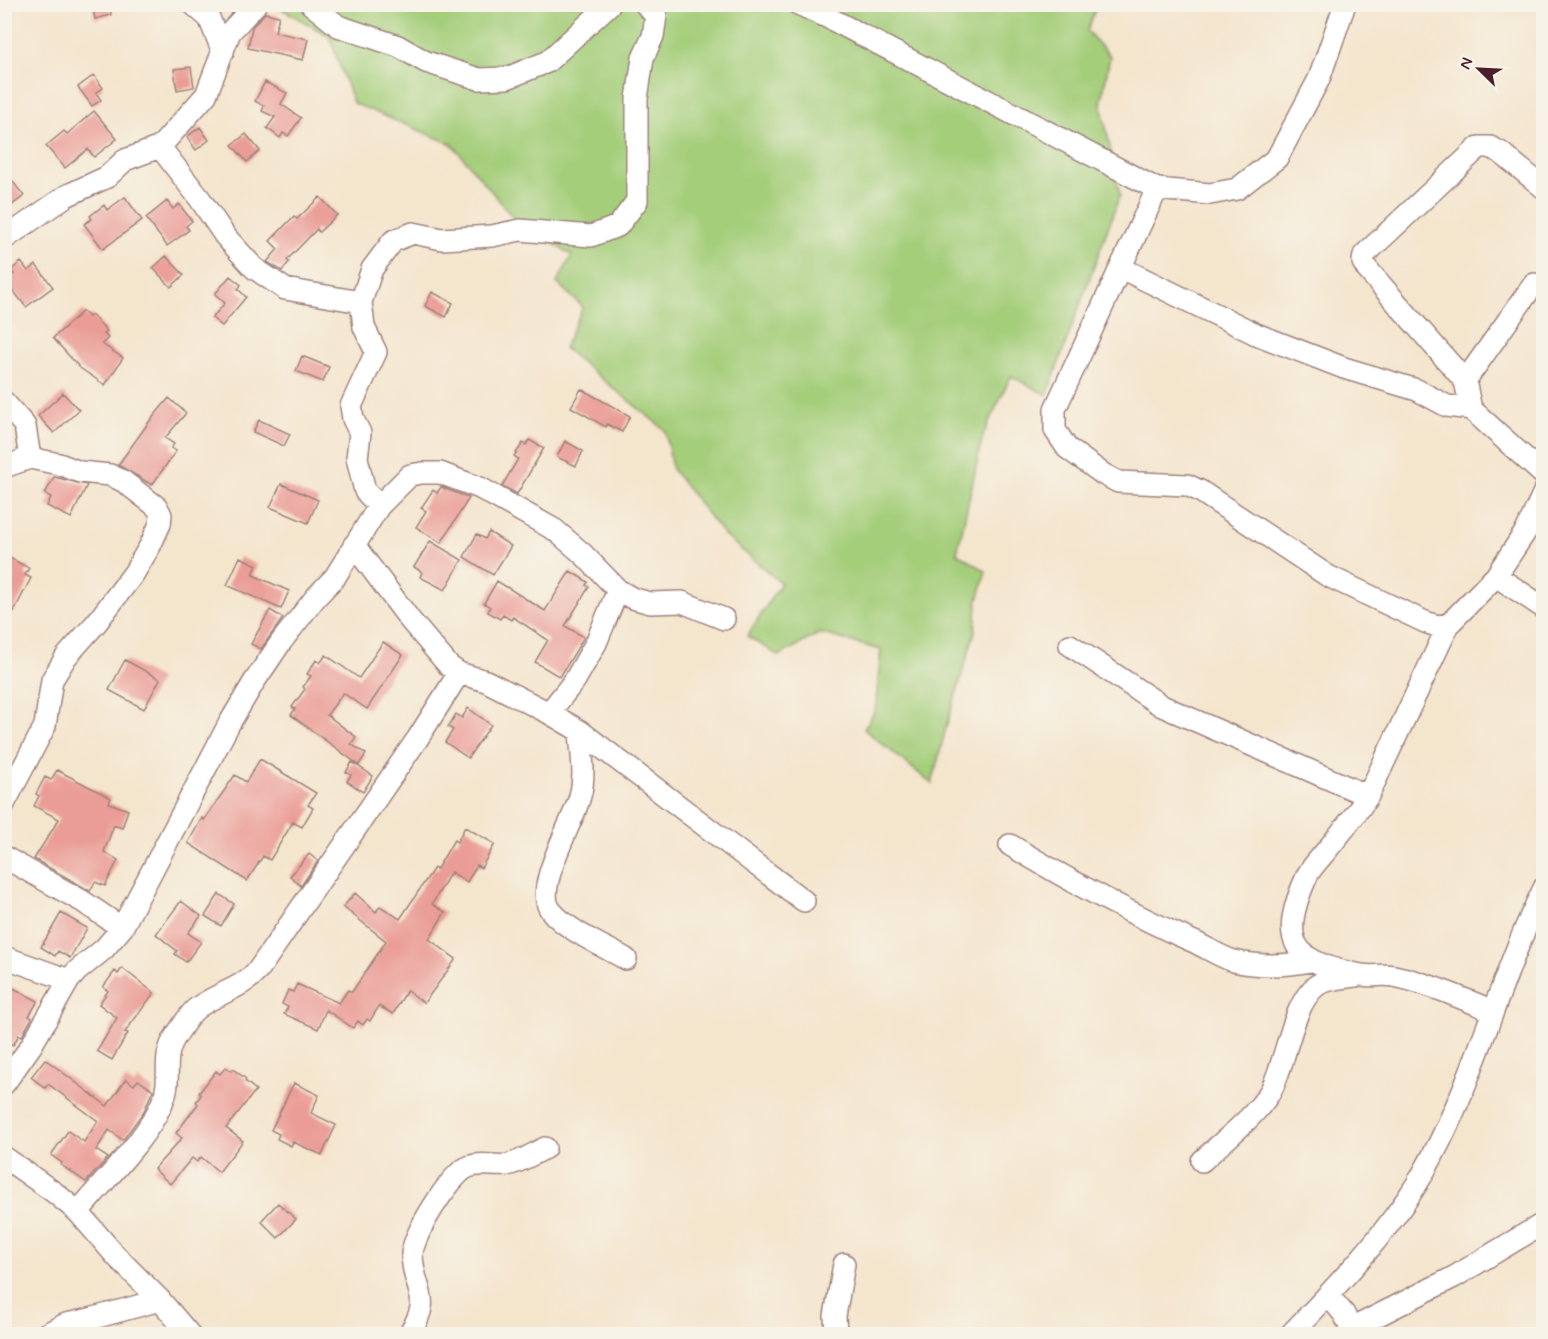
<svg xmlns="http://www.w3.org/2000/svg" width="1548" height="1339" viewBox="0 0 1548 1339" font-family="Mynerve,sans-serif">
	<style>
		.green { fill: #a4ce7a; stroke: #777652; stroke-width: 1.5 }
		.building { fill: #ea9d96 }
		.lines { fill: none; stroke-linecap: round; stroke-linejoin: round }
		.minor-casing { stroke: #9f827c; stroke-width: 24 }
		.minor { stroke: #fff; stroke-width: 21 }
	</style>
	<rect width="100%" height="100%" fill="#f7f3e8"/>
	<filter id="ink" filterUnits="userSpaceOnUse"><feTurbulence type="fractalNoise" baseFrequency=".0167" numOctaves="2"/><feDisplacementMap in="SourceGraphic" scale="12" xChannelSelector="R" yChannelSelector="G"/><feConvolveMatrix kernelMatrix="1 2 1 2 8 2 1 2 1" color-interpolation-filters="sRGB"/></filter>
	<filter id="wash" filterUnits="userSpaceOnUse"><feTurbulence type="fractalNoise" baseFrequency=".008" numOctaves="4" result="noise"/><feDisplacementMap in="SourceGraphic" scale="24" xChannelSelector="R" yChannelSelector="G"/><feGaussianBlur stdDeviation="1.35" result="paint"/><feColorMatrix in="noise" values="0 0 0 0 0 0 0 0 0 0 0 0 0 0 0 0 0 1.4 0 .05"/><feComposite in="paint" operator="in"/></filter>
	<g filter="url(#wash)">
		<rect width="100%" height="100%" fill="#f4e5cd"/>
		<!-- green -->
		<path class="green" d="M275,5H1097L1087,31L1110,56L1101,104L1120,195L1047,395L1011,376L983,435L957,553L986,571L977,604L975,631L946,727L932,784L864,729L875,711L881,650L820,633L779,656L747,636L781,583L724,535L672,469L665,430L564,348L583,307L557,283L572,255L516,221L452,144L353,103L329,36Z"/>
		<g id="blocks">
			<!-- building -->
			<path class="building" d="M92,4H110L111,15L95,19Z
				M265,13L279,16L275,32L308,39L303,60L248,48L252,27Z
				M191,67L194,87L177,90L174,69Z
				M94,75L103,88L96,93L101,100L92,106L78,87Z
				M265,82L287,93L281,104L301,118L288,136L283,133L280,138L267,128L275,117L262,111L264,106L255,101Z
				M94,111L117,139L94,157L88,149L65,168L46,146L64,131L67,134Z
				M200,127L209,140L196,150L187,137Z
				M246,134L260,151L247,162L232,145Z
				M4,170L24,196L4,211Z
				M125,197L142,220L103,249L84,224L92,219L90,216L104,205L107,210Z
				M320,197L337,215L319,232L317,229L287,260L289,262L282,271L267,262L278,249L270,241L294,216L297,219Z
				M167,201L173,209L179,204L192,221L186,226L189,230L167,246L146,218Z
				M166,256L184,275L171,287L153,268Z
				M21,262L28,271L36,265L53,287L26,307L5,280L14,274L11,270Z
				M230,276L241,285L238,289L246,297L222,326L212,318L225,303L215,294Z
				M432,292L453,303L446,317L425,306Z
				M83,311L89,317L92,315L107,331L104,334L108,338L102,344L123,358L105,385L80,368L53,338Z
				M302,356L329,367L323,382L296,371Z
				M581,389L630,416L622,432L607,424L606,427L571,407Z
				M63,393L79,410L54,433L38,416Z
				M169,398L186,413L165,438L174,444L171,448L176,451L152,485L118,465L149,422Z
				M259,420L290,434L284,446L253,432Z
				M529,440L544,448L517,494L502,486L518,459L514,456L523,443L526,445Z
				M565,441L583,451L576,466L557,457Z
				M54,477L87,485L71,518L47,506L51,497L45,494Z
				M281,484L318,500L308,523L270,507Z
				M441,487L469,498L441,543L416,527L426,511L421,508L433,490L437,493Z
				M489,532L511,546L493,575L464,557L477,534L485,539Z
				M430,541L462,560L445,590L420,577L422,572L414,567Z
				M4,555L29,568L25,575L31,578L13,613L4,608Z
				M240,557L257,565L253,575L289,591L281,609L227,585Z
				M570,571L588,582L586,585L589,587L565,626L584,637L560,677L535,662L548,640L513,617L511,620L503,615L500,619L488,612L490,607L484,603L497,581L545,611Z
				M270,610L283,618L261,649L251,644Z
				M383,642L403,655L367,709L343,693L327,715L356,737L351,744L366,754L359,765L291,715L295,709L292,707L305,689L303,687L311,676L307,674L316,660L320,663L326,655L359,678Z
				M125,660L160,679L144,709L109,690Z
				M468,708L491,725L468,758L445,742L453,730L448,727L456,714L462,718Z
				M260,759L316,793L308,805L313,808L302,827L293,822L270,860L263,856L247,881L188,843L202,818L204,820L235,775L246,782Z
				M352,762L373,776L363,792L347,781L351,775L346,772Z
				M57,770L111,798L109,803L128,810L122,828L114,825L104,852L118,860L105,886L95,882L90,891L34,859L59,819L34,806L39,796L36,794L45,777L51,780Z
				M465,827L495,844L481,868L477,865L467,882L451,872L432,904L445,912L429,939L456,959L424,1003L407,990L393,1014L379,1006L370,1021L367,1019L363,1025L358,1021L353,1028L326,1010L318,1029L284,1014L288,1007L282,1004L288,990L293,992L297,984L339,1003L348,990L352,992L386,941L343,907L355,893L376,912L380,906L400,919L434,868L437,869L454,840L457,842Z
				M309,854L318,861L301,886L290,876Z
				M219,894L234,904L221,926L205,916Z
				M181,901L201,916L188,933L201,942L186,962L175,954L177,951L156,934Z
				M61,913L87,928L70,958L58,951L55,956L41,947Z
				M122,968L154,993L125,1032L128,1033L112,1060L97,1051L117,1018L99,1004L108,991L103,987L115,971L118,974Z
				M4,983L38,1001L29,1016L32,1018L22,1036L19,1035L13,1045L4,1040Z
				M45,1059L107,1106L126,1079L134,1085L138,1080L153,1090L144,1111L123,1140L109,1130L96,1150L108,1158L86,1182L61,1165L62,1163L51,1155L68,1131L84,1142L98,1121L48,1084L45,1088L31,1077Z
				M226,1067L231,1071L233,1069L246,1079L245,1081L256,1090L226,1128L243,1141L219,1172L201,1157L197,1162L192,1158L170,1184L154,1169L182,1138L176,1133L198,1104L196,1102L201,1095L199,1093L216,1071L220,1074Z
				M294,1083L319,1095L311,1113L336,1125L322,1155L293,1142L291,1146L277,1139L279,1134L271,1130Z
				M278,1203L296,1219L278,1238L261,1221Z"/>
		</g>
	</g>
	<g filter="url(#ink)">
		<use href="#blocks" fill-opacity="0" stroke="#9f827c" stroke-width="1.5"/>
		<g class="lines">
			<!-- minor casing -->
			<g class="minor-casing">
				<path id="minor" d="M193,4L209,18L223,52
					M311,4L338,26L398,46L426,62L479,79L507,78L547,62L610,4
					M798,4L831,19L1157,189L1210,194L1237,189L1277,158L1319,79L1345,4
					M160,147L200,199L225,236L254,268L285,289L361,302
					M1157,189L1055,409V430L1067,448L1103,474L1118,482L1187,485L1200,491L1328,576L1425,622L1437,626L1449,624
					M4,239L66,196L107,177L125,160L160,147L206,95L230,32L256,4
					M1121,268L1256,334L1344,368L1417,390L1447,406L1471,409L1544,475
					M1465,381L1534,284
					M4,402L25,426L30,458
					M1471,409L1465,381L1367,269L1363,262L1364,255L1479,147H1490L1500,152L1544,188
					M4,467L30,458L59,464L80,472L110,475L123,481L157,507L161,515L160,524L150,546L134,573L97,622L66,657L52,680L45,726L4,804
					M379,506L365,491L357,458L360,433L353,419L351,406L376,352L364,327L361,302L372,269L393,241L413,233L442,239L492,236L520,230L591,236L618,226L637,201V99L643,58L653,36L656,16L645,4
					M354,545L410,620L449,666L459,673L486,681L549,713
					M1496,576L1526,531L1544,492
					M618,590L596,643L575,680L549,713L580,731C581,752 586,775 580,796C574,822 531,890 552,912C567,930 605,947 626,959
					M1070,645L1162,706L1368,796
					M580,731L804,901
					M1010,845C1070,881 1129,913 1192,941C1206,947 1220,957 1234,961C1260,967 1285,966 1311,961
					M4,857L82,901L122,928
					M4,957L69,980
					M1493,1011C1461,998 1428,983 1394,976C1383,974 1372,977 1362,975C1292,963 1277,942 1307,876C1311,867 1320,859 1326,851C1341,833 1355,816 1368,796L1449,624L1496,576L1544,608
					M4,1084L31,1046L69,980L77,971L104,949L122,928L229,724L254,682L281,642L316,597L335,577L379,506L410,475L422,473H440L480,488L555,530L583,554L618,590L632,598L650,603L682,602L724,619
					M4,1157L55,1193L78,1212L116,1256L160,1300L189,1334
					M1202,1161C1224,1140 1255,1117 1270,1092C1286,1065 1291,1006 1316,986C1327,978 1344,978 1356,976
					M78,1212C104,1180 146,1140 162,1103C174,1077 159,1060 177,1034C183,1026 189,1014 197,1008C217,993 242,989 259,969L418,738L459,673
					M1328,1295L1344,1314L1351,1329L1454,1277L1544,1223
					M46,1334L66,1324L90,1319L160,1300
					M409,1334C434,1296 414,1293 412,1256C411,1237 449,1177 466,1168C479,1161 494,1167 507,1165C519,1163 533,1154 545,1148
					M836,1334L835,1316L844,1264
					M1291,1334C1336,1287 1388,1233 1421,1177C1474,1086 1497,982 1544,888"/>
			</g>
			<!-- minor -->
			<use href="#minor" class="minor"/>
		</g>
	</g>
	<!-- margin -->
	<rect width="1548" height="1339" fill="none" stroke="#f7f3e8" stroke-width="24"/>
	<!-- north arrow -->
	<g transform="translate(1479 69) rotate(294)" stroke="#f7f3e8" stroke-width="4.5" paint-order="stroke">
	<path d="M0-4.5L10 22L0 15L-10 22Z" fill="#4a1f2b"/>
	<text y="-9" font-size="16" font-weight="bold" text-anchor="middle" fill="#4a1f2b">N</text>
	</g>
</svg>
